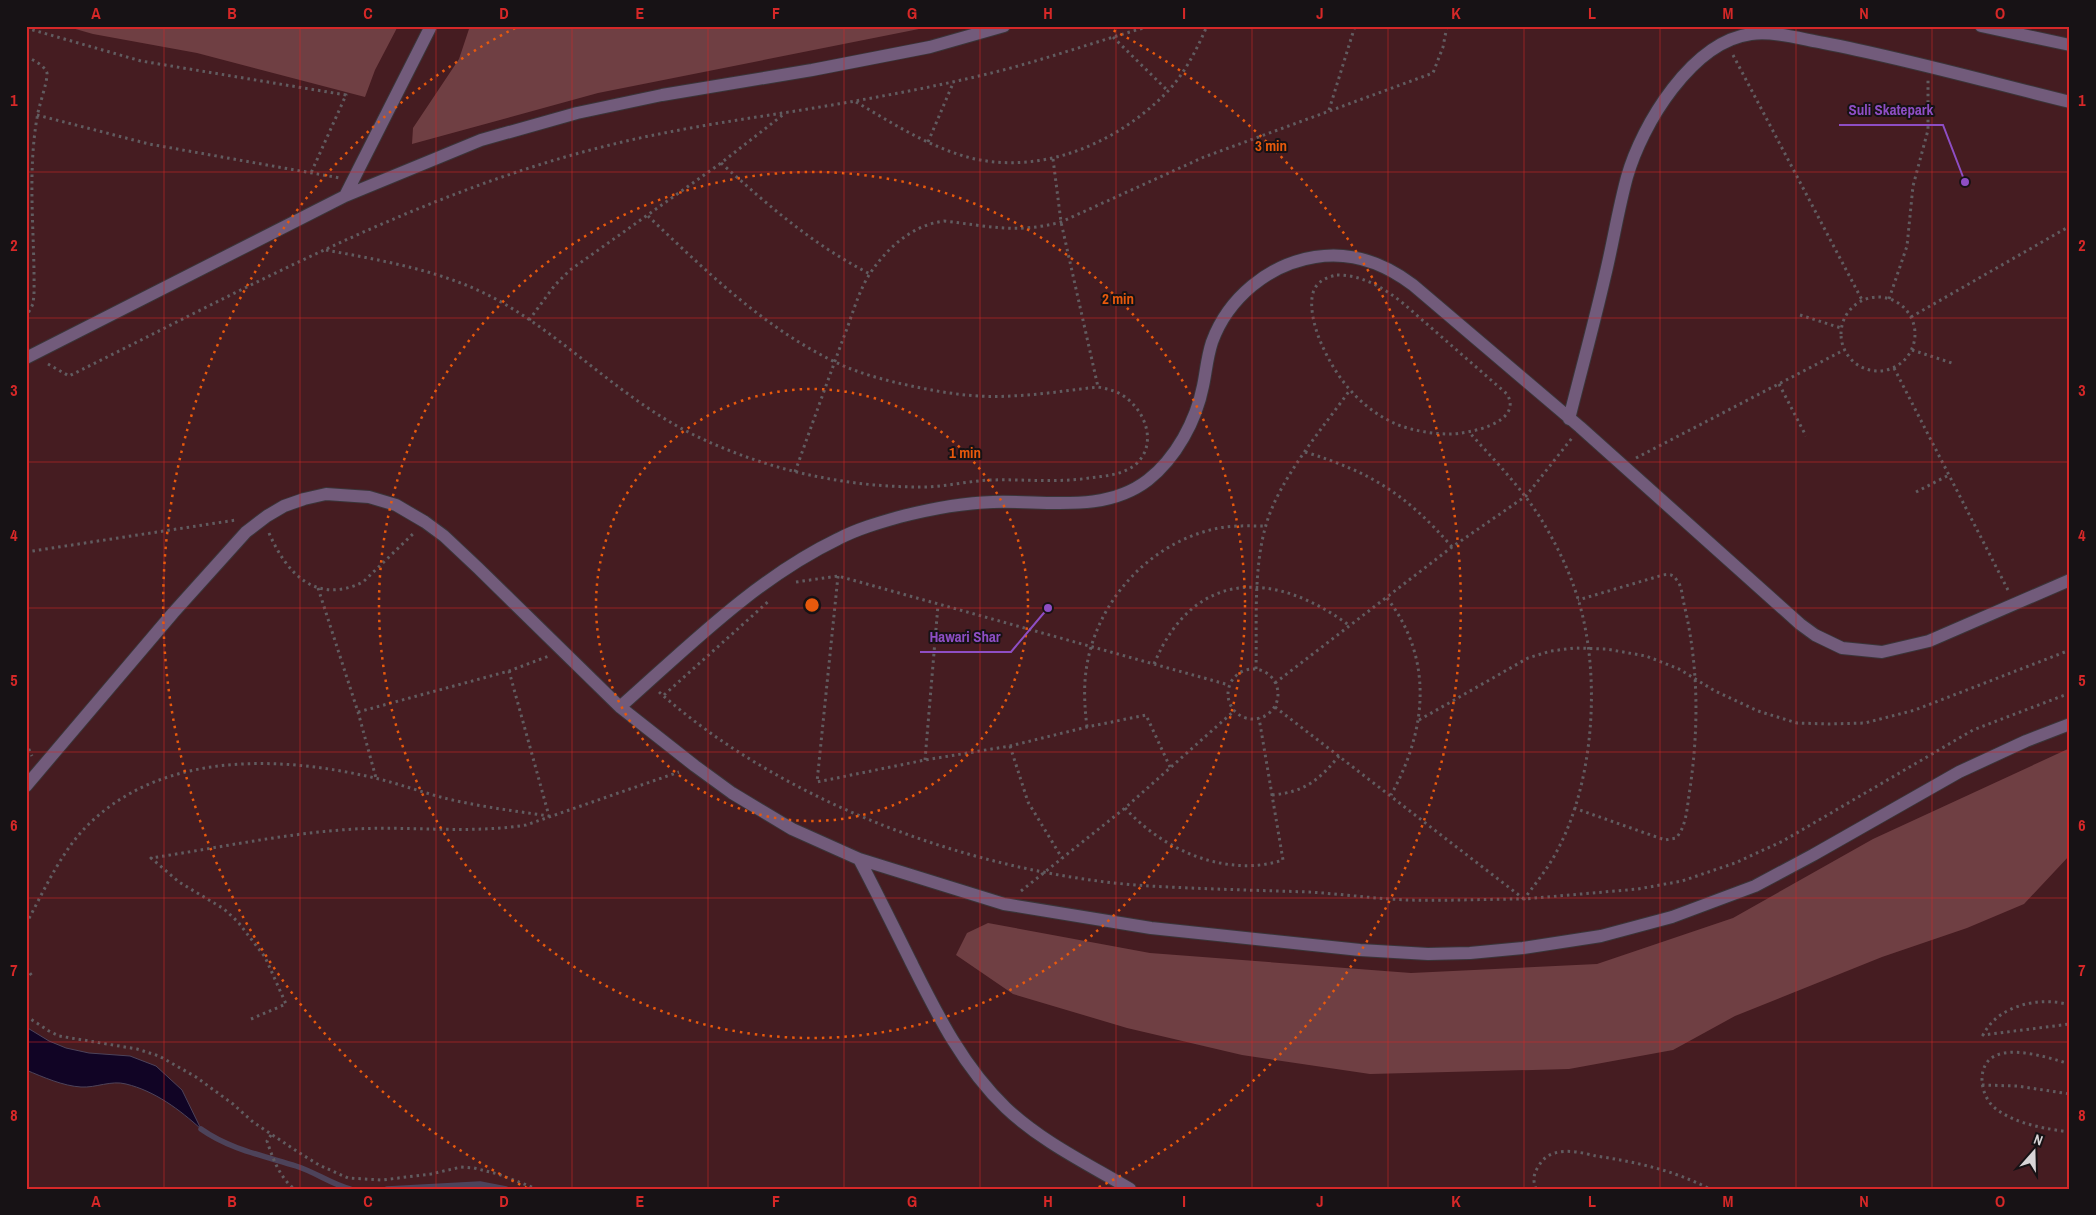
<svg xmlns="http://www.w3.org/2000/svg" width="2096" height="1215" viewBox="0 0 2096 1215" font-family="'Archivo Narrow',sans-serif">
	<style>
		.green { fill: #451c21 }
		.forest { fill: #6f3f43 }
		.water { fill: #110425; stroke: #4d435a }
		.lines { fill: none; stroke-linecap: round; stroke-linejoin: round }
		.stream { stroke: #4d435a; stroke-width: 5.5 }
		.minor-casing { stroke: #3a3539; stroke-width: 14 }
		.path { stroke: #615c60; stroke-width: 3; stroke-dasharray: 2.5 4; stroke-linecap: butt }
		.minor { stroke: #725b7b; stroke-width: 12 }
		.grid { fill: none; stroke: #d62828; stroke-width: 1; stroke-opacity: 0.55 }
		.ring { fill: none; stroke: #e8590c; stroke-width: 2.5; stroke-dasharray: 2.5 5 }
		.centre { fill: #e8590c; stroke: #171215; stroke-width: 2.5 }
		.ring-label { font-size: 15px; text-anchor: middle; font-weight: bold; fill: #e8590c; stroke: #171215; stroke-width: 4; stroke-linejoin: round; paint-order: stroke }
		.leader { fill: none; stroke: #8e4ec4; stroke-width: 2 }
		.callout-dot { fill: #8e4ec4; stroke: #171215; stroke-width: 2 }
		.callout-label { font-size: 15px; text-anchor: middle; font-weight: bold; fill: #8e4ec4; stroke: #171215; stroke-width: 4; stroke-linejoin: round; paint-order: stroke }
		.neatline { fill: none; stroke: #d62828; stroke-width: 2 }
		.grid-label { font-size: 16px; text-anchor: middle; font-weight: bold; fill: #d62828 }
	</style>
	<rect width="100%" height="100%" fill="#201b1f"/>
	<!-- green -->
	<path class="green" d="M26,26H2070V1189H26Z"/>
	<!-- forest -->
	<path class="forest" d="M65,26H398L375,70L365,97L197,53L93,34Z
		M470,26H934L598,93L412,144L413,128L459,59Z
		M2070,748V855L2024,904L1967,928L1882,957L1735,1016L1673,1050L1569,1069L1370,1074L1242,1055L1127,1028L1013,994L956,955L967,933L988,923L1150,953L1411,973L1597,964L1733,918L1873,839Z"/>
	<!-- water -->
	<path class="water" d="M26,1027L49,1041L66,1048L89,1053L130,1056L156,1066L182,1090L201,1129C180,1110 155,1091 126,1084C111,1080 96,1088 81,1087C63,1086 43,1077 26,1070Z"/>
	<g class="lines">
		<!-- stream -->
		<path class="stream" d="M201,1129C229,1149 264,1156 296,1166C315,1172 331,1184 350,1189
			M387,1189L480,1184L506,1189"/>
		<!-- minor casing -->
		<g class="minor-casing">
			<path id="minor" d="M1981,26L2070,45
				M345,196L431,26
				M26,358L345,196L481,140L577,113L662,95L812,70L930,47L1004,26
				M1569,419C1581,371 1594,324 1605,276C1613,243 1618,210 1627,177C1642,124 1692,42 1751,34C1775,31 1801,39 1824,43C1907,59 1988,82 2070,102
				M620,707C688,647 755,579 838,539C857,529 878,523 899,517C930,509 961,503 993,502C1045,500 1104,514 1148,480C1176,458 1196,421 1203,386C1206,372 1207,357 1212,342C1228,298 1269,264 1315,257C1352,251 1384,263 1413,285L1580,427L1800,624L1815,635L1842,648L1882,652L1929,641L2070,580
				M26,786L173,613L246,532L267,516L284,506L304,499L326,494L369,497L396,505L425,522L444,536L478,568L620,707L695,766L732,793L792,829L859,859L1004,904L1151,928L1360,950L1428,954L1470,953L1523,948L1601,936L1672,917L1755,886L1813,855L1959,772L2026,741L2070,724
				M859,859C877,893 894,928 911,962C937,1014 963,1067 1006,1108C1042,1142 1088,1164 1130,1189"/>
		</g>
		<!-- path -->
		<path class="path" d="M26,28L141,61L346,95L311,173
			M1113,37L1168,91
			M1733,55L1862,300
			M26,57C34,60 44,65 47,73C48,81 38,108 37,118C27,176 35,236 34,294L33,304L26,317
			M856,102C894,124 932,149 975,159C1046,174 1119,142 1168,91C1185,73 1197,49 1207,26
			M1329,110L1355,26
			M37,115L149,144L340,178
			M928,142L954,81
			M1053,159L1061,222L1098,387
			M721,163C769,206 812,244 870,274
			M326,250C389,262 452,272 508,306C573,345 625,401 694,435C766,470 847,488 927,487C948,486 969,481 990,480C1023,479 1056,483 1089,478C1105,476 1122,475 1135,465C1158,445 1146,412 1125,397C1117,391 1108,389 1098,387C1069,390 1040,395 1011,396C981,398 951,394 921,388C892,382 862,375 835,362C763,327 705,270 648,216
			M1337,275C1363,275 1384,288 1404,304L1507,394C1524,423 1468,434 1449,434C1433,434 1416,431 1401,426C1370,414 1347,391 1331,363C1322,347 1314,329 1312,310C1310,289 1317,279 1337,275Z
			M1841 334a37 37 0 1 1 74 0a37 37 0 1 1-74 0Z
			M1889,299L1907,246L1913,186L1928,130V80
			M1800,315L1841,328
			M1911,317L2070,226
			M529,320L555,285L570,270L721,163L784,114
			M1912,350L1952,363
			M48,364L69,376C243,290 417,193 606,146C688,125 772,116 855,101C906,92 957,82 1007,69C1055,56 1102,40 1150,26
			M1894,368L2009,592
			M1779,384L1806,436
			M1305,452C1371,472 1407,495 1452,547
			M1636,458L1844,350
			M795,472C811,427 827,383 843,339C852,317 858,291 871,272C888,247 913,225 944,221C989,226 1016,234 1061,222L1204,157L1433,73L1443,47L1447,26
			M1916,492L1949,475
			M269,533C287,574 316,605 363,582L414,533
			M26,552L236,520
			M838,576L817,782L925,760L1010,746L1087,727L1146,715L1170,767
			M796,582L838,576L1229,685
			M318,588L358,712L376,778
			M1387,598C1434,659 1427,730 1391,795
			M1154,664C1194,568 1275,570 1350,626
			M1228 694a25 25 0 1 1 50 0a25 25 0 1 1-50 0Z
			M1256,669C1257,624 1253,569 1266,525C1279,479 1322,429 1350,390
			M1275,683L1452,547L1526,496L1572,438
			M659,692C784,803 970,871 1135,885C1193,889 1251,890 1309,892C1342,894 1376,899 1409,900C1447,901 1486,899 1524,899C1536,883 1549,867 1558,849C1596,777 1602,663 1574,587C1566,564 1554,540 1541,519C1521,487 1494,460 1469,432
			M664,695L770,600
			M1275,707L1524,899L1638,889L1682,881L1735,863L1783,841L1973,730L2070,693
			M358,712L509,671L549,656
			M1419,720L1528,658L1551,651L1574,648L1606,649L1646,656L1679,669L1715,691L1758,711L1797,723L1828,724L1865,723L1915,710L2070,650
			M1087,727C1085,711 1084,696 1085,681C1090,607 1147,542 1219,528C1234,525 1250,526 1265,526
			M26,743L32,756
			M1010,746L1028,802L1062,858
			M925,760L938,605
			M1272,795C1305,792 1319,780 1339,756
			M1125,808C1164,851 1227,878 1283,860L1259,718
			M1574,808L1665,840L1676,838C1686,827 1687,809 1689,795C1699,731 1699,667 1684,604C1682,596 1682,585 1676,579C1673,574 1668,574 1663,575L1578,600
			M1021,891L1125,808L1234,711
			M26,924C45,889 62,849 91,822C166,751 282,756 375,778C400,784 424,793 448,799C482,807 515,811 549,816L509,671
			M26,968L32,976
			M2070,1005C2040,996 1998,1005 1983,1035L2070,1024
			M26,1016L49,1031L59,1036L137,1049L159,1056L196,1077L233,1104L253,1122L298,1152L319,1165L348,1178L382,1180L431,1174L461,1167L474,1168L498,1174L537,1189
			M251,1019L286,1004L265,957L238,922L224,909L179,882L151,858C218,848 286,833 355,829C412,826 469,834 526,825L679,772
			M2070,1064C2046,1057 1983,1035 1982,1079C1982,1090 1987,1102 1996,1109C2016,1124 2046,1129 2070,1132
			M1982,1085L2017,1086L2070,1094
			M271,1135L267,1141C273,1159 279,1176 294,1189
			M1536,1189C1533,1181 1533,1175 1538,1167C1542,1160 1547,1155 1555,1153C1567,1149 1584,1153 1596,1156C1636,1162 1673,1170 1710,1189"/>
		<!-- minor -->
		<use href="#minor" class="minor"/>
	</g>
	<!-- grid -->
	<path class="grid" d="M164,26V1189M300,26V1189M436,26V1189M572,26V1189M708,26V1189M844,26V1189M980,26V1189M1116,26V1189M1252,26V1189M1388,26V1189M1524,26V1189M1660,26V1189M1796,26V1189M1932,26V1189M26,172H2070M26,318H2070M26,462H2070M26,608H2070M26,752H2070M26,898H2070M26,1042H2070"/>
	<!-- distance rings -->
	<g class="ring">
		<circle cx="812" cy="605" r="216"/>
		<circle cx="812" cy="605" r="433"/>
		<path d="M527 1188A649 649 0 0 1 517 27M1107 27A649 649 0 0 1 1097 1188"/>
	</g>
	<circle cx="812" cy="605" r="8" class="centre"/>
	<g class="ring-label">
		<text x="1271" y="151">3 min</text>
		<text x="1118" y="304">2 min</text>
		<text x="965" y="458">1 min</text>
	</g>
	<!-- callouts -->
	<path class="leader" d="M1965 182L1943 125H1839M1048 608L1011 652H920"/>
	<g class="callout-dot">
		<circle cx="1965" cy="182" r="5"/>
		<circle cx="1048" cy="608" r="5"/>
	</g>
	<g class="callout-label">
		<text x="1891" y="115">Suli Skatepark</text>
		<text x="965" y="642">Hawari Shar</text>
	</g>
	<!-- border -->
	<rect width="2096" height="1215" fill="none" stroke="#171215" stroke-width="55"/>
	<!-- north arrow -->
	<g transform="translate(2034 1152) rotate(20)" stroke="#171215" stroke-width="4" paint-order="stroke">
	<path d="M0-4L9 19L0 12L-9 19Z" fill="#d8d5d7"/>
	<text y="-8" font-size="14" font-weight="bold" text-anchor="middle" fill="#d8d5d7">N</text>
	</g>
	<rect x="28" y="28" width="2040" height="1160" class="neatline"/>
	<g class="grid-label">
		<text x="96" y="19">A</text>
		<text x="232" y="19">B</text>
		<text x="368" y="19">C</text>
		<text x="504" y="19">D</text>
		<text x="640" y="19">E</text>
		<text x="776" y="19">F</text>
		<text x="912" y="19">G</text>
		<text x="1048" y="19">H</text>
		<text x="1184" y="19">I</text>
		<text x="1320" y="19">J</text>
		<text x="1456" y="19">K</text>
		<text x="1592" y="19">L</text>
		<text x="1728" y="19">M</text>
		<text x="1864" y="19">N</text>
		<text x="2000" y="19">O</text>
		<text x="14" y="106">1</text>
		<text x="2082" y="106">1</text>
		<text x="14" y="251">2</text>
		<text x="2082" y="251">2</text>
		<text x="14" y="396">3</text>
		<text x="2082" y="396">3</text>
		<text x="14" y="541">4</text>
		<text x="2082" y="541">4</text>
		<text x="14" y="686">5</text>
		<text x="2082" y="686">5</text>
		<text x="14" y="831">6</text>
		<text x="2082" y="831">6</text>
		<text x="14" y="976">7</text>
		<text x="2082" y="976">7</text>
		<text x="14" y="1121">8</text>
		<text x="2082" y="1121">8</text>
		<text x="96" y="1207">A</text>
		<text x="232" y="1207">B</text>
		<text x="368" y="1207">C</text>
		<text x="504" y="1207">D</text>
		<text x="640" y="1207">E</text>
		<text x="776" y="1207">F</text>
		<text x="912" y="1207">G</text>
		<text x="1048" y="1207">H</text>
		<text x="1184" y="1207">I</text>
		<text x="1320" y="1207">J</text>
		<text x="1456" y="1207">K</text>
		<text x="1592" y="1207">L</text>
		<text x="1728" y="1207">M</text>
		<text x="1864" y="1207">N</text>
		<text x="2000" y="1207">O</text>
	</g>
</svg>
